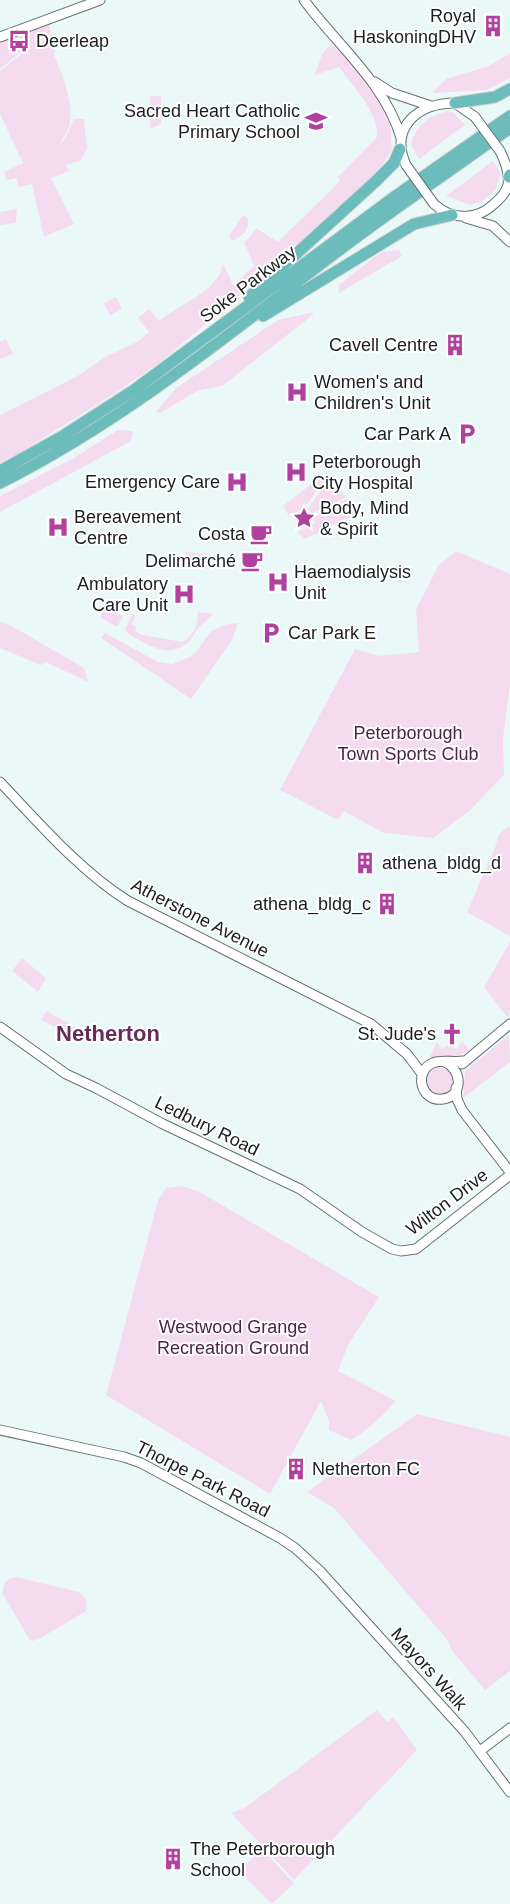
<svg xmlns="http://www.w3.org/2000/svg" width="510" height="1904" viewBox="0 0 510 1904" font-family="Arial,sans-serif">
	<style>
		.green { fill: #f5dbef }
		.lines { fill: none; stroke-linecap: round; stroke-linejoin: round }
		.tertiary-casing { stroke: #667271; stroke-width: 11 }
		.trunk-casing { stroke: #d1d2d2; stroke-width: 13 }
		.tertiary { stroke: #fff; stroke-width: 9 }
		.trunk { stroke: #6cbcbc; stroke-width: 11 }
		.tertiary-bridge-casing { stroke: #667271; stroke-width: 11; stroke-linecap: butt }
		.tertiary-bridge { stroke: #fff; stroke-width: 9 }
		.labels { text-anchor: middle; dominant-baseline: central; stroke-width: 4; stroke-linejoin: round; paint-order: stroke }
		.poi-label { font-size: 18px; fill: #1a1f1e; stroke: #fff; text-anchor: end }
		.street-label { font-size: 18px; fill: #1a1f1e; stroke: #fff }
		.park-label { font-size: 18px; fill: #4e2546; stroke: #fff }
		.district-label { font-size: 22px; font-weight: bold; fill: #642d5a; stroke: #fff }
	</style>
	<rect width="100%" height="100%" fill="#ebf8f8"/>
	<!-- green -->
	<path class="green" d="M49,24L55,53H53C61,70 74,104 70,122C69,130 64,137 60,143H62L68,133L74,119H84L87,148L81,160L66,165L69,171L51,178L74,224L44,237L32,184L18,187L17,178L7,180L4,172L23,163L0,114V71L21,54L32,53H20L0,69V42Z
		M331,44L345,56L364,78L379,98L390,121L392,150L378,171L239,296L159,363L112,395L21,452L0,463V415L54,388L79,375L105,357L137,342L149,332L138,318L149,309L159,321C176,306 220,290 222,266L224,265L233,285L254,266L244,242L249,238L256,228L278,242L340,181L338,177L377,137C380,115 352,85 339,67L315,75L322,54Z
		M510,53V78L487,90L432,93L446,79L489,66Z
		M150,96H161V124L150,129Z
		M448,111L454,113L465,125L419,159L411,145C416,125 428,116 448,111Z
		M493,161L501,174L495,190L483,201L470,205L446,196Z
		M17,209L16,223L0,225V212Z
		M243,215L248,218C250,230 241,237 232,241L229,236Z
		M399,250L402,256L339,293V285L374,257L383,252Z
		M116,297L122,308L110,316L104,303Z
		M309,313L314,314L222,386L199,390L160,413L156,412L176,388L278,320Z
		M6,339L13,354L0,359V342Z
		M118,430L133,431L131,441L0,512V496L72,459Z
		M327,472L329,475L304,508L289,516L283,506Z
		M330,477L346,497L311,514L308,508Z
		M347,499L359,514L334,524L305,539L297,532L316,523L312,517Z
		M456,551L510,574V685L503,738L504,775L468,812L433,838L384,833L344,811L338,820L280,790L355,649L380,656L419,652L416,609L439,565Z
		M186,552L212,555L211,569L184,566Z
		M107,602L109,603L107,609L123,616L117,627L101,618V614Z
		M198,612L214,614C209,618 204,622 199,627C195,632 192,639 187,643C168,660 144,643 126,632L125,629L132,614L136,617L132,624L137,627L135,631L142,635L183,642C194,636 198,624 198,612Z
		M0,622L10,625L84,668L88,682L46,662L41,665L0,648Z
		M238,623L232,640L191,699L101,638L105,633L158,662L172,664L190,657L197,651L211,631L228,624Z
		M508,827L510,828V936L467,912L495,848L499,834Z
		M510,942V1014L507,1017L484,987Z
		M22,958L46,978L38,992L12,971Z
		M46,1011L76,1027L71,1036L41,1020Z
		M509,1035L510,1062L463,1098L465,1071Z
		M462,1041L469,1050L456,1058L430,1057L437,1042L442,1049L447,1045L457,1049Z
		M426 1082a14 14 0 1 1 28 0a14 14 0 1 1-28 0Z
		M181,1186L198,1191L379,1297L348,1345L338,1371L396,1401C382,1417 369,1429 351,1440L329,1430V1421L321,1401L270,1494L106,1395L158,1200L166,1188Z
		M417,1414L510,1437V1671L485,1690L452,1651L449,1642L335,1509L307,1492Z
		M16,1577L79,1592L87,1600L86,1611L39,1639L32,1641L29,1639L3,1594C2,1585 6,1578 16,1577Z
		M377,1710L387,1722L393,1717L417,1750L294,1880L231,1813L246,1807Z
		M262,1849L294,1883L272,1904L239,1871Z"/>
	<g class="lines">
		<!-- tertiary casing -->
		<g class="tertiary-casing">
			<path id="tertiary" d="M304,0C337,45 385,83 401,138
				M0,37L100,0
				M375,82L392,93L431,106
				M406,165C389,127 418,103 455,103L475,117
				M434,204C452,220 476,221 494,204C500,199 506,192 508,185C510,173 505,161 500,151
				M466,218L493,226L510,242
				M0,782C38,822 81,872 128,901L371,1024L407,1054L422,1074
				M0,1027L66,1074L96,1088L163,1124L300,1189L362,1232L392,1249L401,1251L416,1249L510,1175
				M445,1062C462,1069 464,1096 443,1099C421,1103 413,1071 433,1063C441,1059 453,1063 464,1061
				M462,1064L510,1024
				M456,1088L457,1099L462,1110L510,1172
				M0,1430L124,1457L141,1463L280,1538L295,1548L320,1571L465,1732L510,1792
				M480,1751L510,1728"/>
		</g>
		<!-- trunk casing -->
		<g class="trunk-casing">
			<path id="trunk" d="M455,103L495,97L510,89
				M509,177L510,175
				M249,297L376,181L394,163L400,149
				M263,316L414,224L452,215
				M0,471L61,437L134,390L397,195L510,116
				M0,483C121,422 227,336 334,254C392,210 451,170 510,128"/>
		</g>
		<!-- tertiary -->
		<use href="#tertiary" class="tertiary"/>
		<!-- trunk -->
		<use href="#trunk" class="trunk"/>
		<!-- tertiary-bridge casing -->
		<g class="tertiary-bridge-casing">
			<path id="tertiary-bridge" d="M475,117L500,151
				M406,165L434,204"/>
		</g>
		<!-- tertiary-bridge -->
		<use href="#tertiary-bridge" class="tertiary-bridge"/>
	</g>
	<!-- icons -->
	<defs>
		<g id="building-bare" transform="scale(1.725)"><path d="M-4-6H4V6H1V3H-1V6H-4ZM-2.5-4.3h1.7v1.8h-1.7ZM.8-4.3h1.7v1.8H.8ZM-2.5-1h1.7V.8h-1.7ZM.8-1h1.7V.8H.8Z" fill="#b1419e" stroke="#fff" stroke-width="2.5" paint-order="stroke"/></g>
		<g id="bus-bare" transform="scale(1.725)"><path d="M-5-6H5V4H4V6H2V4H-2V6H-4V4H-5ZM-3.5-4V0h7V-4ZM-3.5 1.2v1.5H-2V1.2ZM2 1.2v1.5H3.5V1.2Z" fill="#b1419e" stroke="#fff" stroke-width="2.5" paint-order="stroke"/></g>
		<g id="school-bare" transform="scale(1.725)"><path d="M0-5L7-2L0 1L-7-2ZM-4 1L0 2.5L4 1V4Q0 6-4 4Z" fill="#b1419e" stroke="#fff" stroke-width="2.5" paint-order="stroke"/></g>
		<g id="hospital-bare" transform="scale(1.725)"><path d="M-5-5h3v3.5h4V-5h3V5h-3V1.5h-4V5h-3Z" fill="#b1419e" stroke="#fff" stroke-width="2.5" paint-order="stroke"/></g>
		<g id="parking-bare" transform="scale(1.725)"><path d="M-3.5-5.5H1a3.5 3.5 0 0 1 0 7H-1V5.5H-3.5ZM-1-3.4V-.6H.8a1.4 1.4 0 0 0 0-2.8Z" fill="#b1419e" stroke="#fff" stroke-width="2.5" paint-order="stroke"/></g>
		<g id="sight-bare" transform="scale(1.725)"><path d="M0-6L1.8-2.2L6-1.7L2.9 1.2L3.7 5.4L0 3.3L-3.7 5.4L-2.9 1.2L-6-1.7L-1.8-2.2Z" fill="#b1419e" stroke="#fff" stroke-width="2.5" paint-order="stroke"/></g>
		<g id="cafe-bare" transform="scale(1.725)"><path d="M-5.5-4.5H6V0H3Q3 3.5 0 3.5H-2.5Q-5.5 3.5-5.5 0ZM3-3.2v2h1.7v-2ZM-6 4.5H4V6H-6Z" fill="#b1419e" stroke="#fff" stroke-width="2.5" paint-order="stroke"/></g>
		<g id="church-bare" transform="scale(1.725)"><path d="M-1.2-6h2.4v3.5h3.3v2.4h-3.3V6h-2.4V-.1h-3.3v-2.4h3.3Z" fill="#b1419e" stroke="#fff" stroke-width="2.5" paint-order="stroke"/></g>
	</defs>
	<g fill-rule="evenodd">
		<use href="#building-bare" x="493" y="26"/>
		<use href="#bus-bare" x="19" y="41"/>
		<use href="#school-bare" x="316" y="121"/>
		<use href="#building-bare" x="455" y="345"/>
		<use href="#hospital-bare" x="297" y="392"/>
		<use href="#parking-bare" x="467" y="434"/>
		<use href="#hospital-bare" x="296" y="472"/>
		<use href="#hospital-bare" x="237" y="482"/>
		<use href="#sight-bare" x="304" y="518"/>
		<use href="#hospital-bare" x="58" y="527"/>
		<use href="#cafe-bare" x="261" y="534"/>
		<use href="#cafe-bare" x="252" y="561"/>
		<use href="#hospital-bare" x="278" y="582"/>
		<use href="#hospital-bare" x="184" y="594"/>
		<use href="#parking-bare" x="271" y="633"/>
		<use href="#building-bare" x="365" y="863"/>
		<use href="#building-bare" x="387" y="904"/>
		<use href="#church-bare" x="452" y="1034"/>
		<use href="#building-bare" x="296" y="1469"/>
		<use href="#building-bare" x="173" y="1859"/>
	</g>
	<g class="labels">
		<!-- poi labels -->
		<g class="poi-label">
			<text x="476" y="16">Royal<tspan x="476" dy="21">HaskoningDHV</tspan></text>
			<text x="36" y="41" text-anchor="start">Deerleap</text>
			<text x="300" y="111">Sacred Heart Catholic<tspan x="300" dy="21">Primary School</tspan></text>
			<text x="438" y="345">Cavell Centre</text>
			<text x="314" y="382" text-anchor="start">Women's and<tspan x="314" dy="21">Children's Unit</tspan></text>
			<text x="451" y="434">Car Park A</text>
			<text x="312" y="462" text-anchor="start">Peterborough<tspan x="312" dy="21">City Hospital</tspan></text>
			<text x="220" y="482">Emergency Care</text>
			<text x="320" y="508" text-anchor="start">Body, Mind<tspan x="320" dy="21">&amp; Spirit</tspan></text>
			<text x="74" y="517" text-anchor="start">Bereavement<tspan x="74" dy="21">Centre</tspan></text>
			<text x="245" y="534">Costa</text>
			<text x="236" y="561">Delimarché</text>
			<text x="294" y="572" text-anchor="start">Haemodialysis<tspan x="294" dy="21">Unit</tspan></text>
			<text x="168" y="584">Ambulatory<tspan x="168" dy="21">Care Unit</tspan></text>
			<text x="288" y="633" text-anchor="start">Car Park E</text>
			<text x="382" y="863" text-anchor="start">athena_bldg_d</text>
			<text x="371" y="904">athena_bldg_c</text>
			<text x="436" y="1034">St. Jude's</text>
			<text x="312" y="1469" text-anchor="start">Netherton FC</text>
			<text x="190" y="1849" text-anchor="start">The Peterborough<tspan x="190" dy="21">School</tspan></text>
		</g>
		<!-- street labels -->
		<g class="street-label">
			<text transform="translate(248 284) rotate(-37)">Soke Parkway</text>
			<text transform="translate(200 918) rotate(27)">Atherstone Avenue</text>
			<text transform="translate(207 1126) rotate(26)">Ledbury Road</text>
			<text transform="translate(447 1202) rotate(-37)">Wilton Drive</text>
			<text transform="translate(203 1479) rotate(27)">Thorpe Park Road</text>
			<text transform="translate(429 1669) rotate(48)">Mayors Walk</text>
		</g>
		<!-- park labels -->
		<g class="park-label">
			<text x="408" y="733">Peterborough<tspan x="408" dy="21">Town Sports Club</tspan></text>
			<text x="233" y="1327">Westwood Grange<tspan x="233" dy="21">Recreation Ground</tspan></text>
		</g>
		<!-- district labels -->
		<g class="district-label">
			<text x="108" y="1033">Netherton</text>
		</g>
	</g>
</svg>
